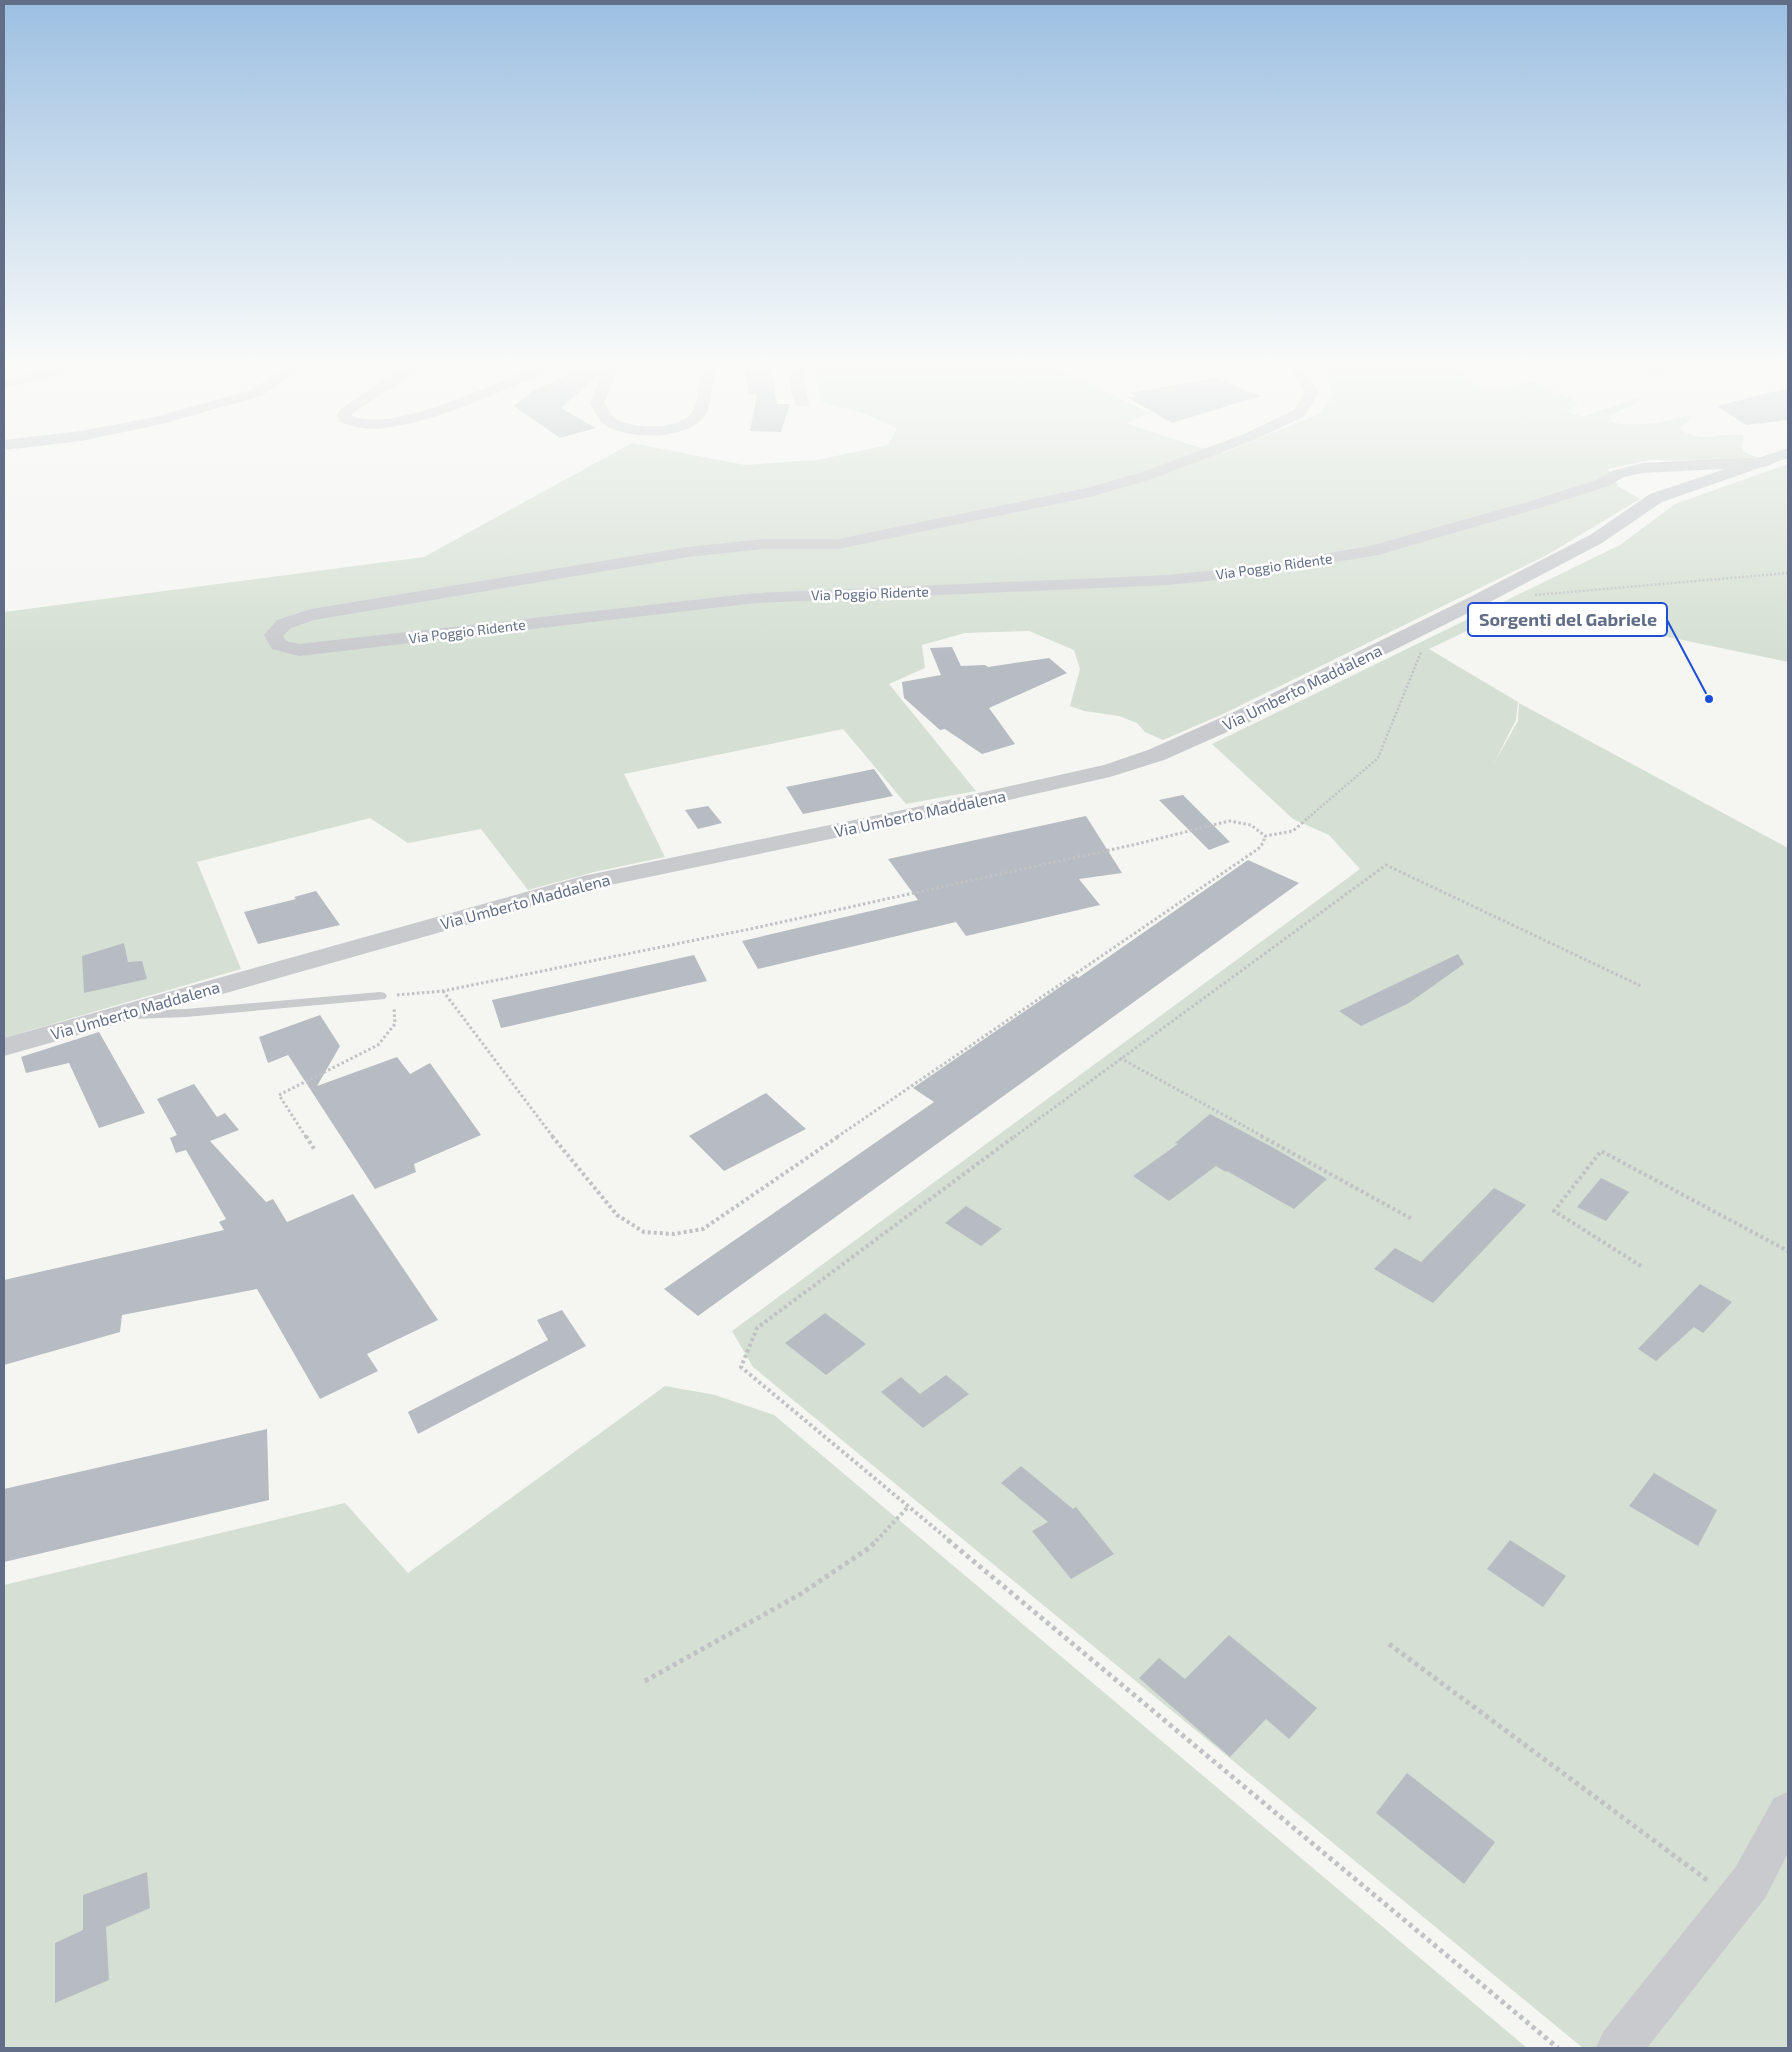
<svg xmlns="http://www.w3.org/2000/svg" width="1792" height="2052" viewBox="0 0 1792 2052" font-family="'Exo 2',sans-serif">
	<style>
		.green { fill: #d5dfd3 }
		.building { fill: #b7bcc3 }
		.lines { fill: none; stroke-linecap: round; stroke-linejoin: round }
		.path-far3 { stroke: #c0c2c4; stroke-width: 2.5; stroke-dasharray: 2 2; stroke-linecap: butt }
		.path-far2 { stroke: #c0c2c4; stroke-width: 3; stroke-dasharray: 2.5 2.5; stroke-linecap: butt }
		.path-far1 { stroke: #c0c2c4; stroke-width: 4; stroke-dasharray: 3 3; stroke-linecap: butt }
		.path { stroke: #c0c2c4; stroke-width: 5; stroke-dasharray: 4 4; stroke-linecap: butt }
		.service { fill: #c8cace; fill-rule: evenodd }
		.minor { fill: #c8cace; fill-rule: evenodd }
		.tertiary { fill: #c8cace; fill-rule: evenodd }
		.labels { text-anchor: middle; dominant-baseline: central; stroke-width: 5; stroke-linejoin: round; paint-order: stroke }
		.far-street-label { font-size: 14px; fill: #626e87; stroke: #fff }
		.street-label { font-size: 16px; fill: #626e87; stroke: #fff }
		.leader { fill: none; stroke: #1d4ed8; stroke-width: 2 }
		.callout-dot { fill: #1d4ed8; stroke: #fff; stroke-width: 2 }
		.callout { fill: #fff; stroke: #1d4ed8; stroke-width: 2 }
		.callout-label { font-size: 18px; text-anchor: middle; font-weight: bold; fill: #626e87 }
	</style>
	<rect width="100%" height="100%" fill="#f5f6f2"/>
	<!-- green -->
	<path class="green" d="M813,367H1056L1150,413L1126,423L1195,446L1223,453L1319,414L1333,396L1324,367H1459L1469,379L1482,388H1505L1531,381L1578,402L1575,407L1566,411L1583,417L1641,397L1635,404L1609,416L1611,422C1637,428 1664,422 1690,415L1692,418L1679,429C1703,444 1719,432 1744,435L1742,447L1744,452L1756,457L1705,461L1650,460L1608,469L1618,486L1640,499L1547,555L1223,714L1163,740L1145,732L1137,723L1119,716L1084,711L1070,706L1080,669L1074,650L1029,631L965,633L922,645L925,668L889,684L976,791L906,804L843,729L624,774L665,857L594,872L528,890L481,829L408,843L370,818L197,862L241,969L4,1038V612L424,557L632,443L745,465L817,460L888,445L897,428L865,414L822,402Z
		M1635,367H1788V368L1773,372L1729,375L1680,374L1651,377Z
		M1788,464V662L1519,606L1429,649L1518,702L1516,720L1493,765L1518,721L1519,703L1788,848V2048H1583L753,1367L732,1331L1360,869L1329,835L1293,819L1212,744L1620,545L1675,504Z
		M665,1386L715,1395L774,1415L1527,2048H4V1585L345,1503L408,1573Z"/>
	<!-- building -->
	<path class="building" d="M589,367H602L600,373L561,408L596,428L560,438L514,406L534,390Z
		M745,367H770L777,404H790L781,432L750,431L757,394L749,395Z
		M1214,378L1260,396L1172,423L1127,397L1136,396L1130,393Z
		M1788,388V420L1746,425L1717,406Z
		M952,647L961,666L985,665L988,667L1049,658L1067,673L989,708L1015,744L982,754L945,729L940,730L904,698L902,682L941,675L930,648Z
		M874,769L893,796L803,814L786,787Z
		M1183,795L1230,842L1209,850L1159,800Z
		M708,806L722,823L698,829L685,810Z
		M1086,816L1122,873L1079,879L1100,905L966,936L956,922L758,969L742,941L918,900L888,859Z
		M1248,860L1299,883L698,1316L664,1289L934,1102L913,1088L1076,976L1078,978Z
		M316,891L340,925L258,944L244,912L296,899L294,897Z
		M124,943L128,962L142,961L147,979L84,993L82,956Z
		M1458,954L1464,964L1409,1003L1361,1026L1339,1011Z
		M694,955L707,981L501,1028L492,1000Z
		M320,1015L340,1046L317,1086L397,1057L410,1074L430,1063L481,1135L414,1164L416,1172L375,1189L288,1055L268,1063L259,1037Z
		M99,1032L145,1113L99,1128L69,1063L26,1073L21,1057Z
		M194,1084L217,1117L225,1113L239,1130L210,1141L266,1202L273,1199L287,1222L353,1194L438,1320L367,1354L378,1371L320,1399L257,1289L122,1315L120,1332L4,1365V1280L224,1230L219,1222L226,1219L186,1150L176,1153L170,1138L177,1135L157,1099Z
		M766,1093L806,1129L724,1171L689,1136Z
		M1210,1114L1272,1147L1327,1179L1294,1209L1227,1171L1226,1172L1216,1166L1169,1201L1133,1176L1178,1144L1175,1143Z
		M1601,1178L1629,1192L1606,1221L1577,1207Z
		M1494,1188L1526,1205L1433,1303L1374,1269L1395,1248L1421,1262Z
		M966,1206L1002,1229L981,1246L945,1223Z
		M1700,1284L1732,1302L1703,1333L1694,1327L1656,1361L1638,1349Z
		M562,1310L586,1346L418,1434L408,1412L548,1340L537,1320Z
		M825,1313L866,1344L826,1375L785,1343Z
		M946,1375L969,1394L923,1428L881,1392L901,1377L920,1394Z
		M267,1429L269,1500L4,1562V1489Z
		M1021,1466L1073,1509L1076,1507L1114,1554L1071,1579L1032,1531L1048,1522L1001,1483Z
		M1654,1473L1717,1510L1698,1546L1629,1506Z
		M1510,1540L1566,1576L1543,1607L1487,1569Z
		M1229,1635L1317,1708L1289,1739L1266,1719L1230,1757L1139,1678L1159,1658L1185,1679Z
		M1407,1773L1495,1842L1464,1884L1376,1813Z
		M147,1872L150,1908L106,1927L109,1980L55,2003V1943L83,1930V1895Z"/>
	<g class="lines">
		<!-- path-far3 -->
		<path class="path-far3" d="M1535,595L1788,573
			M1308,818L1378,758L1421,652"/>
		<!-- path-far2 -->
		<path class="path-far2" d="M443,991L553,1137
			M397,995L443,991L750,929L1137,844L1229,821L1251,825L1265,836L1293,831L1309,817
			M1120,1058L1264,1137
			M306,1137L279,1095L378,1045L395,1024L394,1008
			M837,1137L1258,849L1263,843L1265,836
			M1014,1137L1386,865L1641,986"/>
		<!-- path-far1 -->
		<path class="path-far1" d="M306,1136L314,1149
			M552,1136L617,1215L644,1232L674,1234L703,1229L839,1136
			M1261,1136L1412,1219
			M1641,1266L1554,1211L1601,1151L1788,1251
			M876,1541L908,1507
			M950,1541L741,1367L757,1328L1015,1136"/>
		<!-- path -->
		<path class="path" d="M948,1540L1558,2048
			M1389,1644L1707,1880
			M645,1681L799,1595L869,1548L877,1540"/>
		<!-- service -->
		<path class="service" d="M380,992L385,993L387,996L385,999L186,1017L133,1019L126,1015L133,1011L186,1009Z"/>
		<!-- minor -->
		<path class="minor" d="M56,367H82L80,370L4,388V380Z
			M286,367H303L261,396L162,424L81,441L4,450V440L81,431L155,417L251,390Z
			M405,367H422L352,414V416C389,430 460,398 496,384C508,379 520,371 531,368C537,366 545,367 551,367C544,375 530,379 520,383C477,402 432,421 385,428C368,430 355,428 340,422L337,415L342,408Z
			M604,367H618L604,403C608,408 610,415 616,419C633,429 681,431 693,411C699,399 700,382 702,369L703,367H718C709,382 715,404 703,418C684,440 628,440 605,425C598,420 594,410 590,403Z
			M790,367H804V384L809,403L807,406H797C790,395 790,380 790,367Z
			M1289,367H1303L1319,392L1305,416L1254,440L1152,479L1090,497L838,549H763L688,557L314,620L291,628L283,636L286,641L299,644L756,593L1168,575L1246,567L1370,546L1531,501L1596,480L1612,471L1643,463L1764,457L1770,459L1772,462L1770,465L1764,467L1643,473L1624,477L1608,486L1543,507L1378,555L1246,577L1168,585L756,603L299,656L272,649L264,635L277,620L311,609L688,547L763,539H838L1087,488L1140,473L1244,434L1294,410L1305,392Z
			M1788,1792V1853L1765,1898L1647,2048H1596L1603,2032L1735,1868L1774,1798Z"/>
		<!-- tertiary -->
		<path class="tertiary" d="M1788,448V458L1662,502L1602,543L1486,604L1252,721L1164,760L1110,777L912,822L596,888L4,1056V1038L583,876L912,808L1104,765L1148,750L1236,711L1472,596L1590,535L1650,494Z"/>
	</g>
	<!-- sky -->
	<linearGradient id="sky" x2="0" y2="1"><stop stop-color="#9cbfe1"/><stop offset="0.56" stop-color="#fafbf9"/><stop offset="1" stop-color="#fafbf9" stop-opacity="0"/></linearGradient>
	<rect width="1792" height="655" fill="url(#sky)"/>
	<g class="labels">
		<!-- far-street labels -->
		<g class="far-street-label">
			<text transform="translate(1274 566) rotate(-8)">Via Poggio Ridente</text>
			<text transform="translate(870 593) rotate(-2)">Via Poggio Ridente</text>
			<text transform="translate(467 631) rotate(-7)">Via Poggio Ridente</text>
		</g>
		<!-- street labels -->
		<g class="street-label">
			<text transform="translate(1302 687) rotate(-26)">Via Umberto Maddalena</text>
			<text transform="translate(920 813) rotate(-12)">Via Umberto Maddalena</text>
			<text transform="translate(525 901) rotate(-15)">Via Umberto Maddalena</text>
			<text transform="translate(135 1010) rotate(-16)">Via Umberto Maddalena</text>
		</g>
	</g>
	<!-- callouts -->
	<path class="leader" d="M1709 699L1667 620"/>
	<circle class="callout-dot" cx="1709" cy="699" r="5"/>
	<rect class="callout" x="1468" y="603" width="199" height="33" rx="5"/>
	<g class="callout-label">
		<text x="1568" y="626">Sorgenti del Gabriele</text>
	</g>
	<!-- border -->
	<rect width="1792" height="2052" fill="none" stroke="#626e87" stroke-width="10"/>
</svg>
